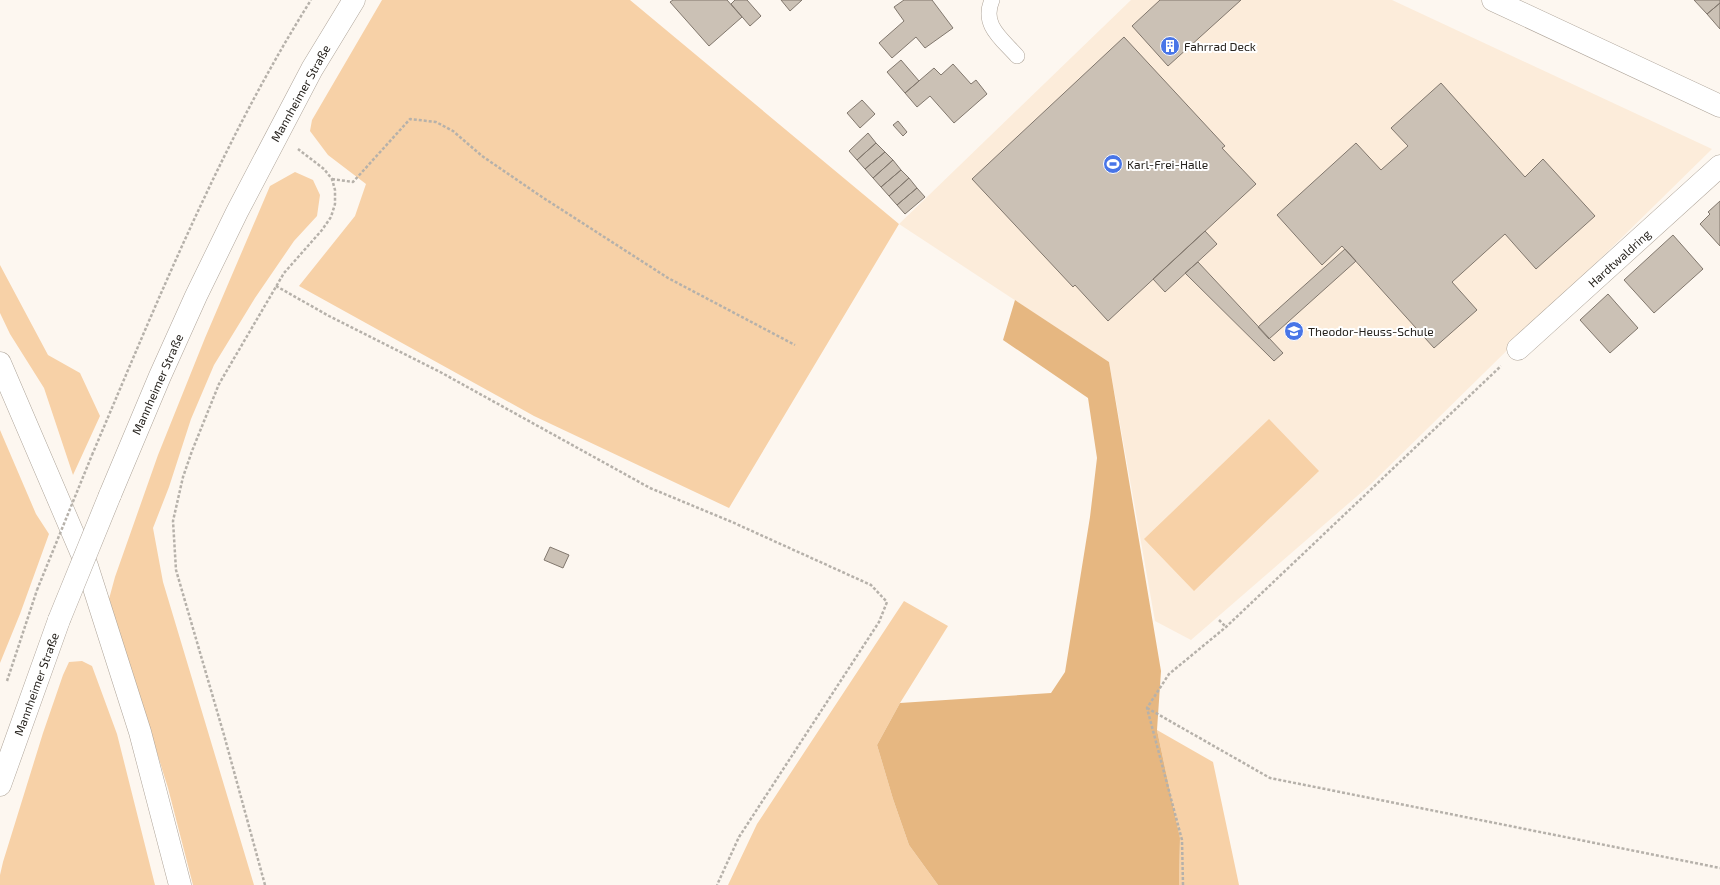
<svg xmlns="http://www.w3.org/2000/svg" width="1720" height="885" viewBox="0 0 1720 885" font-family="'Exo 2',sans-serif">
	<style>
		.built { fill: #fcecda }
		.green { fill: #f7d1a7 }
		.forest { fill: #e6b781 }
		.building { fill: #cbc1b5; stroke: #81776d }
		.lines { fill: none; stroke-linecap: round; stroke-linejoin: round }
		.lane-casing { stroke: #aea499; stroke-width: 16 }
		.street-casing { stroke: #aea499; stroke-width: 23 }
		.secondary-casing { stroke: #aea499; stroke-width: 23 }
		.primary-casing { stroke: #aea499; stroke-width: 23 }
		.path { stroke: #b6b1aa; stroke-width: 2.5; stroke-dasharray: 3 2; stroke-linecap: butt }
		.lane { stroke: #fff; stroke-width: 15 }
		.street { stroke: #fff; stroke-width: 22 }
		.secondary { stroke: #fff; stroke-width: 22 }
		.primary { stroke: #fff; stroke-width: 22 }
		.secondary-bridge-casing { stroke: #aea499; stroke-width: 23; stroke-linecap: butt }
		.path-bridge { stroke: #b6b1aa; stroke-width: 2.5; stroke-dasharray: 3 2; stroke-linecap: butt }
		.secondary-bridge { stroke: #fff; stroke-width: 22 }
		.labels { text-anchor: middle; dominant-baseline: central; stroke-width: 4; stroke-linejoin: round; paint-order: stroke }
		.poi-label { font-size: 12px; fill: #27231e; stroke: #fff; text-anchor: start }
		.street-label { font-size: 12px; fill: #27231e; stroke: #fff }
	</style>
	<rect width="100%" height="100%" fill="#fdf7f0"/>
	<!-- built -->
	<path class="built" d="M1131,0H1392L1712,149L1371,484L1191,640L1155,621L1109,362L899,224Z"/>
	<!-- green -->
	<path class="green" d="M382,0H630L899,224L729,508L534,416L299,286L355,216L366,184L328,155L310,131L312,120Z
		M295,172L313,180L320,195L317,216L294,241L255,298L214,365L191,419L169,487L153,528L163,582L254,885H193L168,788L109,599L115,577L158,455L205,338L270,186Z
		M0,265L48,355L80,373L100,416L73,475L44,388L10,334L0,313Z
		M1269,419L1319,471L1194,591L1144,539Z
		M0,430L36,514L49,534L20,614L0,663Z
		M904,601L948,626L900,703L877,745L893,799L909,845L938,885H728L757,824Z
		M82,661L92,666L117,734L155,885H0V875L3,862L43,733L63,675L69,662Z
		M1157,730L1213,762L1239,885H1179L1180,838Z"/>
	<!-- forest -->
	<path class="forest" d="M1015,300L1109,362L1161,671L1157,730L1180,838L1179,885H938L909,845L893,799L877,745L900,703L1051,693L1065,672L1090,517L1097,458L1088,398L1003,340Z"/>
	<!-- building -->
	<path class="building" d="M673,0H727L742,17L709,46L670,2Z
		M735,0H747L761,16L750,26L731,4Z
		M781,0H802L790,11Z
		M904,0H932L953,28L925,48L916,37L892,58L879,43L904,21L894,7Z
		M1160,0H1241L1168,66L1132,26Z
		M1694,0H1720V3L1707,14Z
		M1720,3V29L1707,14Z
		M1124,37L1225,146L1222,148L1256,184L1108,321L1075,285L1073,287L972,179Z
		M901,60L919,81L905,93L887,72Z
		M953,64L971,84L976,80L987,94L954,123L930,96L917,107L905,93L934,68L941,75Z
		M1441,83L1525,177L1543,159L1595,216L1536,269L1505,234L1452,282L1477,310L1434,348L1342,246L1322,265L1277,215L1356,143L1381,170L1408,146L1391,128Z
		M862,100L875,114L860,128L847,113Z
		M898,121L907,132L903,136L893,125Z
		M868,133L876,143L857,160L849,151Z
		M876,143L885,152L865,169L857,160Z
		M885,152L893,160L873,178L865,169Z
		M893,160L901,170L881,187L873,178Z
		M901,170L909,178L889,196L881,187Z
		M909,178L917,188L897,205L889,196Z
		M917,188L925,197L905,214L897,205Z
		M1720,201V246L1700,224L1710,214L1708,212Z
		M1205,231L1217,244L1165,292L1153,279Z
		M1673,235L1703,269L1654,313L1624,280Z
		M1345,249L1356,261L1269,339L1258,327Z
		M1198,262L1283,353L1274,361L1185,273Z
		M1608,294L1638,328L1610,353L1580,320Z
		M550,547L569,555L563,568L544,560Z"/>
	<g class="lines">
		<!-- lane casing -->
		<g class="lane-casing">
			<path id="lane" d="M992,0C981,25 1002,39 1017,56"/>
		</g>
		<!-- street casing -->
		<g class="street-casing">
			<path id="street" d="M1493,0L1720,106
				M1518,349L1720,166"/>
		</g>
		<!-- secondary casing -->
		<g class="secondary-casing">
			<path id="secondary" d="M110,495L160,376L196,296L237,212L312,69L354,0
				M0,785L59,620"/>
		</g>
		<!-- primary casing -->
		<g class="primary-casing">
			<path id="primary" d="M0,363L87,566L140,732L180,885"/>
		</g>
		<!-- path -->
		<path class="path" d="M332,179L353,182L410,119L436,122L453,131L482,156L542,197L668,278L795,345
			M276,286L329,316L442,373L650,488L732,522L871,585L887,602L879,622L739,837L717,885
			M92,455C158,300 221,143 311,0
			M1219,620L1226,627
			M7,681L37,590
			M1147,708L1270,778L1720,868
			M265,885L224,735L176,570L173,521L183,477L192,451L219,384L284,273L322,230L331,217L335,204V190L332,179L324,169L298,149
			M1183,885L1182,840L1147,708L1169,674L1226,627L1501,366"/>
		<!-- lane -->
		<use href="#lane" class="lane"/>
		<!-- street -->
		<use href="#street" class="street"/>
		<!-- secondary -->
		<use href="#secondary" class="secondary"/>
		<!-- primary -->
		<use href="#primary" class="primary"/>
		<!-- secondary-bridge casing -->
		<g class="secondary-bridge-casing">
			<path id="secondary-bridge" d="M59,620L110,495"/>
		</g>
		<!-- path-bridge -->
		<path class="path-bridge" d="M37,590L92,455"/>
		<!-- secondary-bridge -->
		<use href="#secondary-bridge" class="secondary-bridge"/>
	</g>
	<!-- icons -->
	<defs>
		<g id="building-disc" transform="scale(1)"><circle r="9.5" fill="#4875e7" stroke="#fff"/><path d="M-4-6H4V6H1V3H-1V6H-4ZM-2.5-4.3h1.7v1.8h-1.7ZM.8-4.3h1.7v1.8H.8ZM-2.5-1h1.7V.8h-1.7ZM.8-1h1.7V.8H.8Z" fill="#fff"/></g>
		<g id="stadium-disc" transform="scale(1)"><circle r="9.5" fill="#4875e7" stroke="#fff"/><path d="M0-5a6.5 5 0 1 0 0 10a6.5 5 0 1 0 0-10ZM-3.5-1.8h7v3.6h-7Z" fill="#fff"/></g>
		<g id="school-disc" transform="scale(1)"><circle r="9.5" fill="#4875e7" stroke="#fff"/><path d="M0-5L7-2L0 1L-7-2ZM-4 1L0 2.5L4 1V4Q0 6-4 4Z" fill="#fff"/></g>
	</defs>
	<g fill-rule="evenodd">
		<use href="#building-disc" x="1170" y="46"/>
		<use href="#stadium-disc" x="1113" y="164"/>
		<use href="#school-disc" x="1294" y="331"/>
	</g>
	<g class="labels">
		<!-- poi labels -->
		<g class="poi-label">
			<text x="1184" y="46">Fahrrad Deck</text>
			<text x="1127" y="164">Karl-Frei-Halle</text>
			<text x="1308" y="331">Theodor-Heuss-Schule</text>
		</g>
		<!-- street labels -->
		<g class="street-label">
			<text transform="translate(300 93) rotate(-61)">Mannheimer Straße</text>
			<text transform="translate(1619 258) rotate(-42)">Hardtwaldring</text>
			<text transform="translate(157 384) rotate(-66)">Mannheimer Straße</text>
			<text transform="translate(36 684) rotate(-70)">Mannheimer Straße</text>
		</g>
	</g>
</svg>
